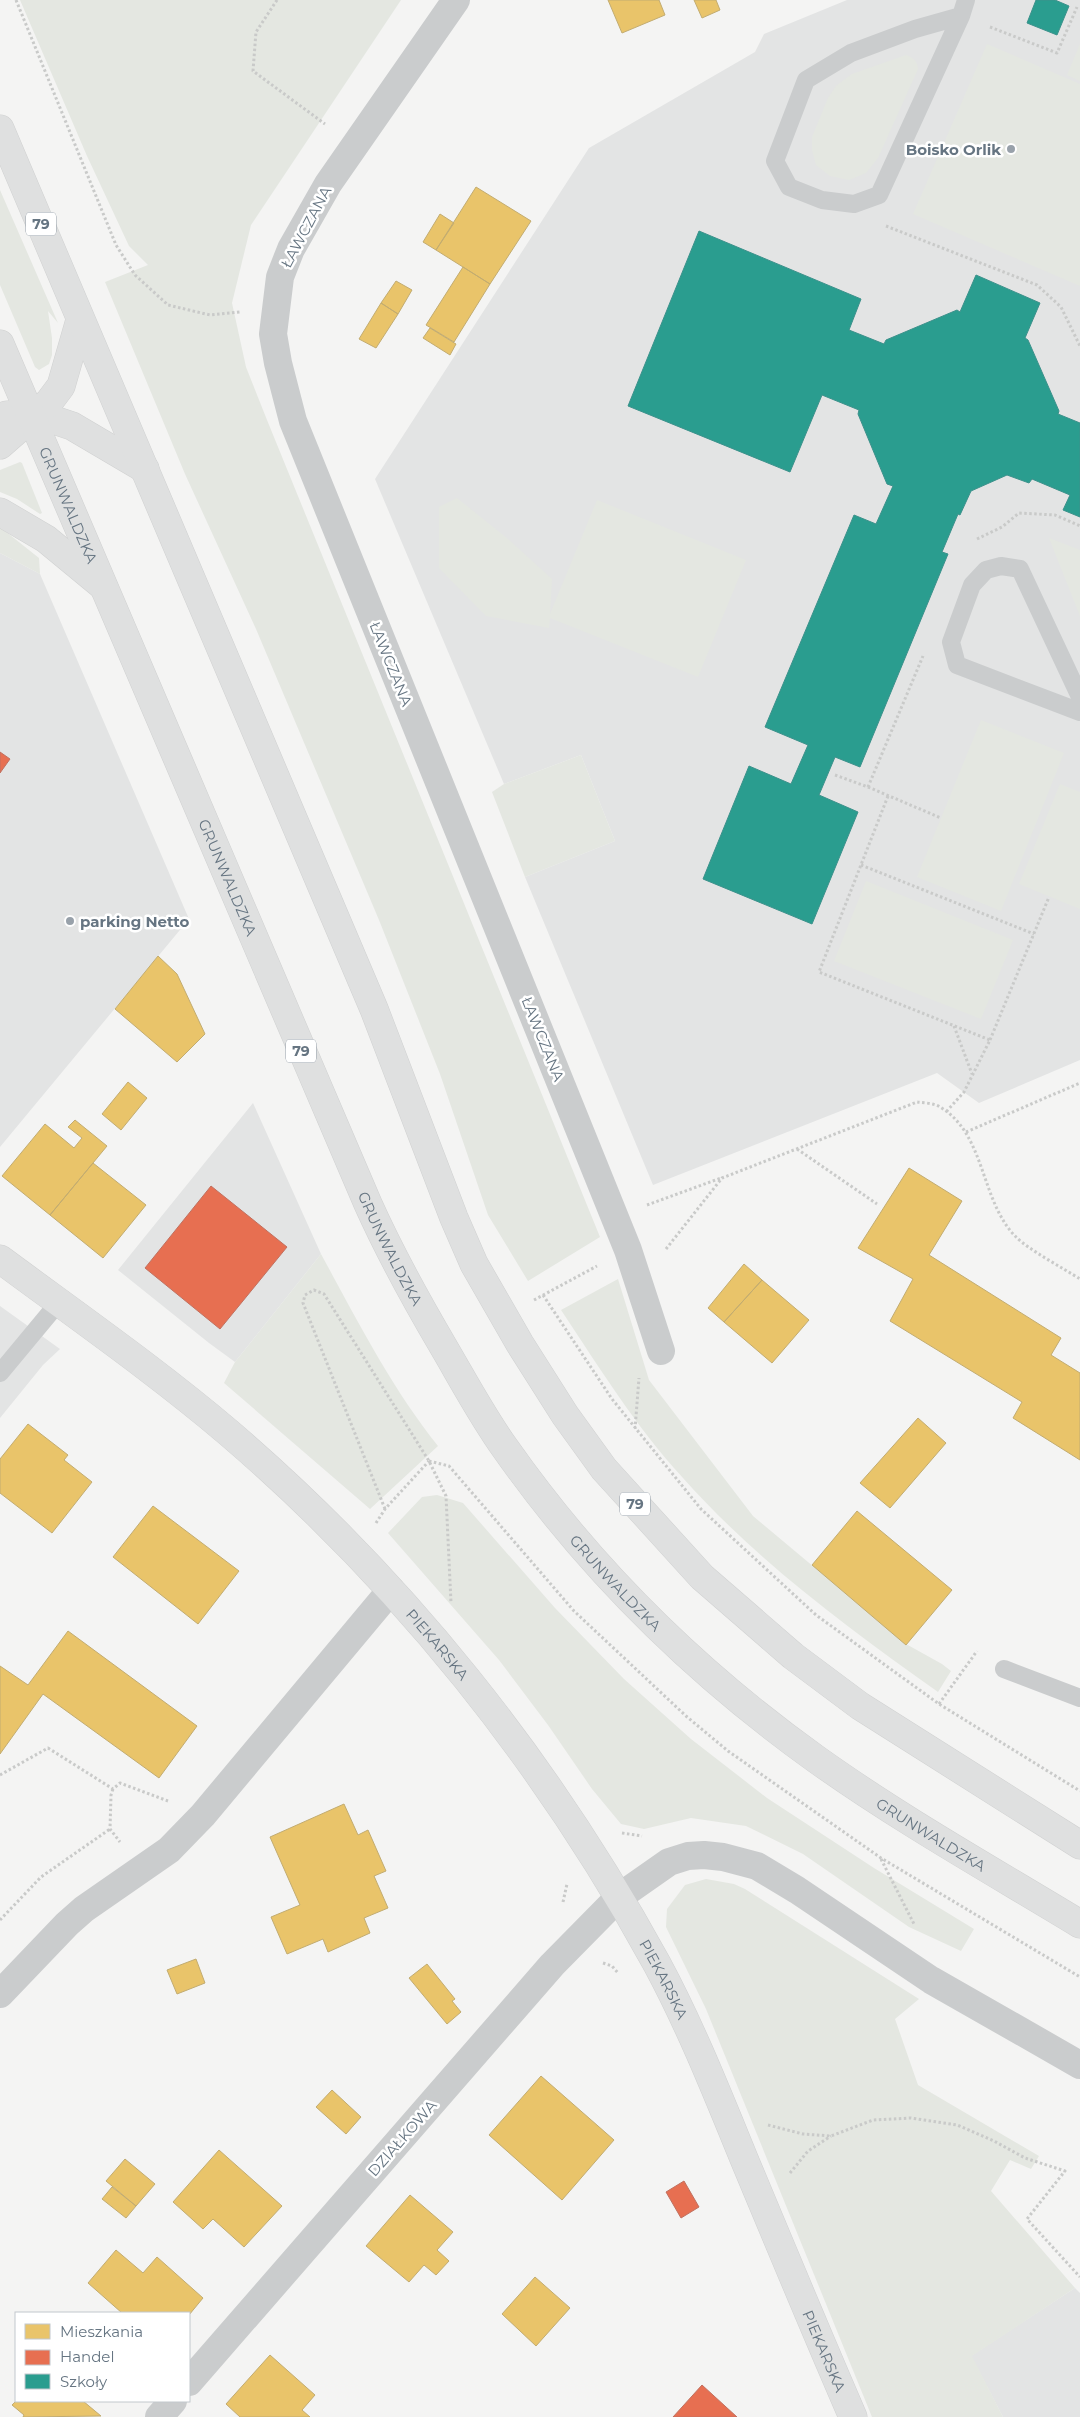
<svg xmlns="http://www.w3.org/2000/svg" width="1080" height="2417" viewBox="0 0 1080 2417" font-family="Montserrat,sans-serif">
	<style>
		.built { fill: #e3e4e4 }
		.green { fill: #e4e7e1 }
		.homes { fill: #e9c46a; stroke: #c2ac71 }
		.shops { fill: #e76f51; stroke: #c07160 }
		.schools { fill: #2a9d8f; stroke: #3c918b }
		.lines { fill: none; stroke-linecap: round; stroke-linejoin: round }
		.secondary-casing { stroke: #d0d1d1; stroke-width: 29 }
		.primary-casing { stroke: #d0d1d1; stroke-width: 29 }
		.path { stroke: #c9cac9; stroke-width: 3; stroke-dasharray: 2.5 2.5; stroke-linecap: butt }
		.lane { stroke: #cacccd; stroke-width: 18 }
		.street { stroke: #cacccd; stroke-width: 28 }
		.secondary { stroke: #dfe0e0; stroke-width: 28 }
		.primary { stroke: #dfe0e0; stroke-width: 28 }
		.poi-dot { fill: #98a1aa; stroke: #fff; stroke-width: 2 }
		.labels { text-anchor: middle; dominant-baseline: central; stroke-width: 5; stroke-linejoin: round; paint-order: stroke }
		.shield { fill: #fff; stroke: #949ea8; stroke-width: 1 }
		.shield-label { font-size: 14px; font-weight: bold; fill: #667582 }
		.poi-label { font-size: 15px; font-weight: bold; fill: #667582; stroke: #fff; text-anchor: end }
		.street-label { font-size: 15px; fill: #667582; stroke: #fff }
	</style>
	<rect width="100%" height="100%" fill="#f4f4f3"/>
	<!-- built -->
	<path class="built" d="M847,0H1080V1060L979,1103L937,1073L653,1185L525,877L615,841L581,755L504,784L375,479L589,148L755,52L764,34Z
		M0,553L40,574L189,919L0,1147Z
		M253,1103L321,1254L235,1362L209,1343L118,1270Z
		M0,1306L60,1349L43,1365L0,1418Z
		M1075,2288L1080,2293V2417H1003L971,2356Z"/>
	<!-- green -->
	<path class="green" d="M20,0H401L251,225L232,303L246,367L267,420L600,1237L528,1281L488,1215L440,1074L379,920L256,629L185,474L105,282L148,265L129,246L87,156Z
		M987,44L1080,84V286L913,214Z
		M1080,44V81L1067,75Z
		M906,55C913,58 917,60 918,69L878,158L866,173L849,180L830,176L816,165L812,150V137L828,98L836,86L852,74Z
		M0,190L58,323L48,311L52,338V355L49,364L39,370L35,367L0,285Z
		M20,462L22,463L42,513L40,514L17,499L0,492V470Z
		M457,498L508,539L552,579L550,614L597,500L746,560L698,677L550,618L549,628L486,616L439,568V507Z
		M0,527L39,558L40,574L0,553Z
		M1049,538L1080,550V616Z
		M981,720L1064,753L1001,911L917,877Z
		M581,755L615,841L525,877L492,792L504,784Z
		M1060,784L1080,792V909L1019,884Z
		M866,881L1013,940L981,1019L834,961Z
		M321,1254C357,1320 391,1387 438,1446L370,1509L224,1383L235,1362Z
		M618,1279L649,1380L753,1516L906,1644L942,1664L951,1671L938,1692C847,1627 759,1563 683,1478C636,1427 599,1367 561,1310Z
		M437,1495L463,1503L555,1608L624,1679L691,1739L767,1798L874,1868L974,1929L961,1951L909,1927L803,1854L746,1826L691,1818L644,1829L621,1824L592,1789L548,1725L499,1660L388,1533L422,1497Z
		M706,1879L734,1884L745,1889L919,1999L895,2019L918,2085L1039,2156L1031,2169L1010,2160L991,2191L1075,2288L972,2356L1003,2417H872L706,2009L666,1927L667,1909L685,1885Z"/>
	<!-- homes -->
	<path class="homes" d="M608,0H659L665,15L622,33Z
		M694,0H716L720,10L702,18Z
		M476,187L531,221L490,284L436,250Z
		M440,214L454,223L436,250L423,242Z
		M463,267L490,284L454,342L426,325Z
		M396,281L412,290L398,314L381,303Z
		M381,303L398,314L376,348L359,339Z
		M430,328L456,344L450,355L423,338Z
		M158,956L177,974L205,1034L177,1062L115,1009Z
		M128,1082L147,1098L121,1130L102,1114Z
		M75,1120L107,1146L50,1215L2,1176L45,1124L74,1148L82,1138L68,1127Z
		M93,1163L146,1205L103,1258L50,1215Z
		M909,1168L962,1201L929,1255L1061,1338L1051,1355L1080,1373V1460L1013,1418L1022,1402L890,1321L913,1279L858,1248Z
		M744,1264L762,1280L724,1322L708,1308Z
		M762,1280L809,1320L772,1363L724,1322Z
		M918,1418L946,1443L890,1508L860,1483Z
		M28,1424L68,1455L64,1460L92,1482L52,1533L0,1493V1459Z
		M153,1506L239,1571L198,1624L113,1557Z
		M857,1511L952,1590L906,1645L812,1565Z
		M68,1631L197,1726L159,1778L43,1694L0,1754V1666L28,1685Z
		M344,1804L358,1835L368,1830L386,1871L374,1876L388,1908L364,1918L370,1933L328,1952L323,1939L287,1954L271,1917L300,1905L270,1837Z
		M196,1959L205,1983L177,1994L167,1970Z
		M427,1964L455,1999L452,2001L461,2012L447,2024L409,1978Z
		M541,2076L614,2140L562,2200L489,2135Z
		M332,2090L361,2117L346,2134L316,2107Z
		M219,2150L282,2206L244,2247L213,2219L203,2229L173,2202Z
		M125,2159L155,2184L136,2206L106,2181Z
		M112,2187L136,2206L126,2218L102,2199Z
		M410,2195L453,2232L437,2250L449,2261L436,2275L424,2265L409,2282L366,2246Z
		M116,2250L143,2273L157,2257L203,2298L189,2315L122,2313L88,2283Z
		M535,2277L570,2308L536,2346L502,2314Z
		M270,2355L315,2395L302,2410L310,2417H240L226,2404Z
		M16,2401H83L101,2416L23,2417L24,2415L12,2405Z"/>
	<!-- shops -->
	<path class="shops" d="M0,752L10,759L0,773Z
		M211,1186L287,1247L220,1329L145,1268Z
		M684,2181L699,2207L681,2218L666,2192Z
		M702,2385L737,2417H673Z"/>
	<!-- schools -->
	<path class="schools" d="M1036,0H1055L1069,6L1057,35L1027,23Z
		M699,231L861,299L849,330L884,344L886,340L957,310L960,312L976,275L1040,303L1025,338L1028,340L1059,411L1058,414L1080,423V517L1063,510L1070,495L1032,479L1029,483L1007,475L971,491L960,515L958,514L942,552L948,554L860,767L835,757L819,795L858,812L812,924L703,879L749,766L791,784L808,745L765,727L854,515L876,524L893,486L887,484L858,414L859,410L822,395L790,472L628,406Z"/>
	<g class="lines">
		<!-- secondary casing -->
		<g class="secondary-casing">
			<g id="secondary">
				<path d="M0,417L7,415L54,420L72,426L145,469"/>
				<path d="M0,445L49,402L61,386L80,320"/>
				<path d="M0,512L46,539L103,586"/>
				<path id="s1" d="M0,1259C77,1316 156,1371 229,1433C403,1582 547,1763 657,1964C692,2029 719,2098 747,2166C782,2250 817,2334 853,2417"/>
			</g>
		</g>
		<!-- primary casing -->
		<g class="primary-casing">
			<g id="primary">
				<path d="M0,129L374,1009L454,1218L474,1264L520,1344L565,1415L604,1469L702,1577L793,1656L860,1706L1080,1845"/>
				<path id="s2" d="M0,344L368,1204C390,1253 416,1300 443,1346C463,1380 482,1416 505,1448C590,1569 696,1673 816,1759C900,1819 991,1870 1080,1924"/>
			</g>
		</g>
		<!-- path -->
		<path class="path" d="M16,0L116,245L135,275L168,305L210,315L240,312
			M277,0L256,32L253,71L325,124
			M990,27L1057,53L1077,7
			M886,226L1037,285L1061,307L1080,346
			M977,539L1002,527L1019,513L1055,515L1080,526
			M835,775L868,787L923,656
			M868,787L941,818
			M888,796L819,972L990,1040L964,1092L946,1112
			M861,865L1034,934
			M954,1026L972,1074
			M990,1040L1049,897
			M966,1132L1080,1083
			M797,1149L877,1204
			M647,1205L721,1178
			M666,1249L722,1178L917,1102C924,1103 934,1103 940,1107C986,1134 980,1201 1016,1237C1029,1250 1063,1268 1080,1279
			M543,1295L612,1399L701,1509L816,1615L939,1704L1080,1791
			M534,1300L597,1266
			M635,1429L639,1378
			M429,1461L449,1466L574,1611L686,1716L728,1751L881,1858L1080,1977
			M385,1509L303,1303L305,1295L314,1290L324,1294L429,1461L446,1496L451,1603
			M376,1523L385,1509L429,1461
			M939,1704L977,1651
			M0,1775L48,1748L113,1789L120,1783L168,1801
			M113,1789L111,1795L110,1829L120,1842
			M622,1833L642,1836
			M881,1859L914,1924
			M563,1902L567,1884
			M0,1920L41,1877L110,1829
			M603,1963L612,1966L618,1973
			M768,2125L803,2134L831,2136L873,2120L911,2118L957,2125L994,2141L1025,2158L1065,2171L1027,2219L1080,2277
			M790,2173L808,2151L831,2136"/>
		<!-- lane -->
		<path class="lane" d="M961,16L915,29L851,53L806,80L775,161L789,187L822,200L854,204L879,195L961,16L966,0
			M1080,697L1020,569L1001,566L986,570L972,585L951,642L957,665L1080,712
			M0,1373L59,1302
			M1004,1669L1080,1698"/>
		<!-- street -->
		<path class="street" d="M456,0L328,184L291,249L280,277L273,334L278,363L293,421L628,1250L661,1351
			M0,1994L67,1924L84,1909L169,1850L203,1815L391,1590
			M189,2382L552,1965L619,1897L669,1862L688,1856L704,1855L723,1857L757,1866L797,1890L931,1980L1080,2065
			M159,2417L173,2401"/>
		<!-- secondary -->
		<use href="#secondary" class="secondary"/>
		<!-- primary -->
		<use href="#primary" class="primary"/>
	</g>
	<!-- markers -->
	<g class="poi-dot">
		<circle cx="1011" cy="149" r="5"/>
		<circle cx="70" cy="921" r="5"/>
	</g>
	<g class="labels">
		<!-- shield labels -->
		<g class="shield">
			<rect x="26" y="212.5" width="30" height="23" rx="4"/>
			<rect x="286" y="1039.5" width="30" height="23" rx="4"/>
			<rect x="620" y="1492.5" width="30" height="23" rx="4"/>
		</g>
		<g class="shield-label">
			<text x="41" y="224">79</text>
			<text x="301" y="1051">79</text>
			<text x="635" y="1504">79</text>
		</g>
		<!-- poi labels -->
		<g class="poi-label">
			<text x="1001" y="149">Boisko Orlik</text>
			<text x="80" y="921" text-anchor="start">parking Netto</text>
		</g>
		<!-- street labels -->
		<g class="street-label">
			<text transform="translate(306 227) rotate(-62)">ŁAWCZANA</text>
			<text stroke="none"><textPath href="#s2" startOffset="175">GRUNWALDZKA</textPath></text>
			<text transform="translate(391 664) rotate(68)">ŁAWCZANA</text>
			<text stroke="none"><textPath href="#s2" startOffset="580">GRUNWALDZKA</textPath></text>
			<text transform="translate(543 1039) rotate(68)">ŁAWCZANA</text>
			<text stroke="none"><textPath href="#s2" startOffset="985">GRUNWALDZKA</textPath></text>
			<text stroke="none"><textPath href="#s2" startOffset="1390">GRUNWALDZKA</textPath></text>
			<text stroke="none"><textPath href="#s1" startOffset="585">PIEKARSKA</textPath></text>
			<text stroke="none"><textPath href="#s2" startOffset="1795">GRUNWALDZKA</textPath></text>
			<text stroke="none"><textPath href="#s1" startOffset="990">PIEKARSKA</textPath></text>
			<text transform="translate(402 2138) rotate(-49)">DZIAŁKOWA</text>
			<text stroke="none"><textPath href="#s1" startOffset="1395">PIEKARSKA</textPath></text>
		</g>
	</g>
	<!-- legend -->
	<rect x="15" y="2312" width="175" height="90" fill="#ffffff" stroke="#c2c8cd"/>
	<rect x="25" y="2324" width="25" height="15" fill="#e9c46a" stroke="#c2c8cd"/>
	<text x="60" y="2337" font-size="15" fill="#667582">Mieszkania</text>
	<rect x="25" y="2350" width="25" height="15" fill="#e76f51" stroke="#c2c8cd"/>
	<text x="60" y="2362" font-size="15" fill="#667582">Handel</text>
	<rect x="25" y="2374" width="25" height="15" fill="#2a9d8f" stroke="#c2c8cd"/>
	<text x="60" y="2387" font-size="15" fill="#667582">Szkoły</text>
</svg>
